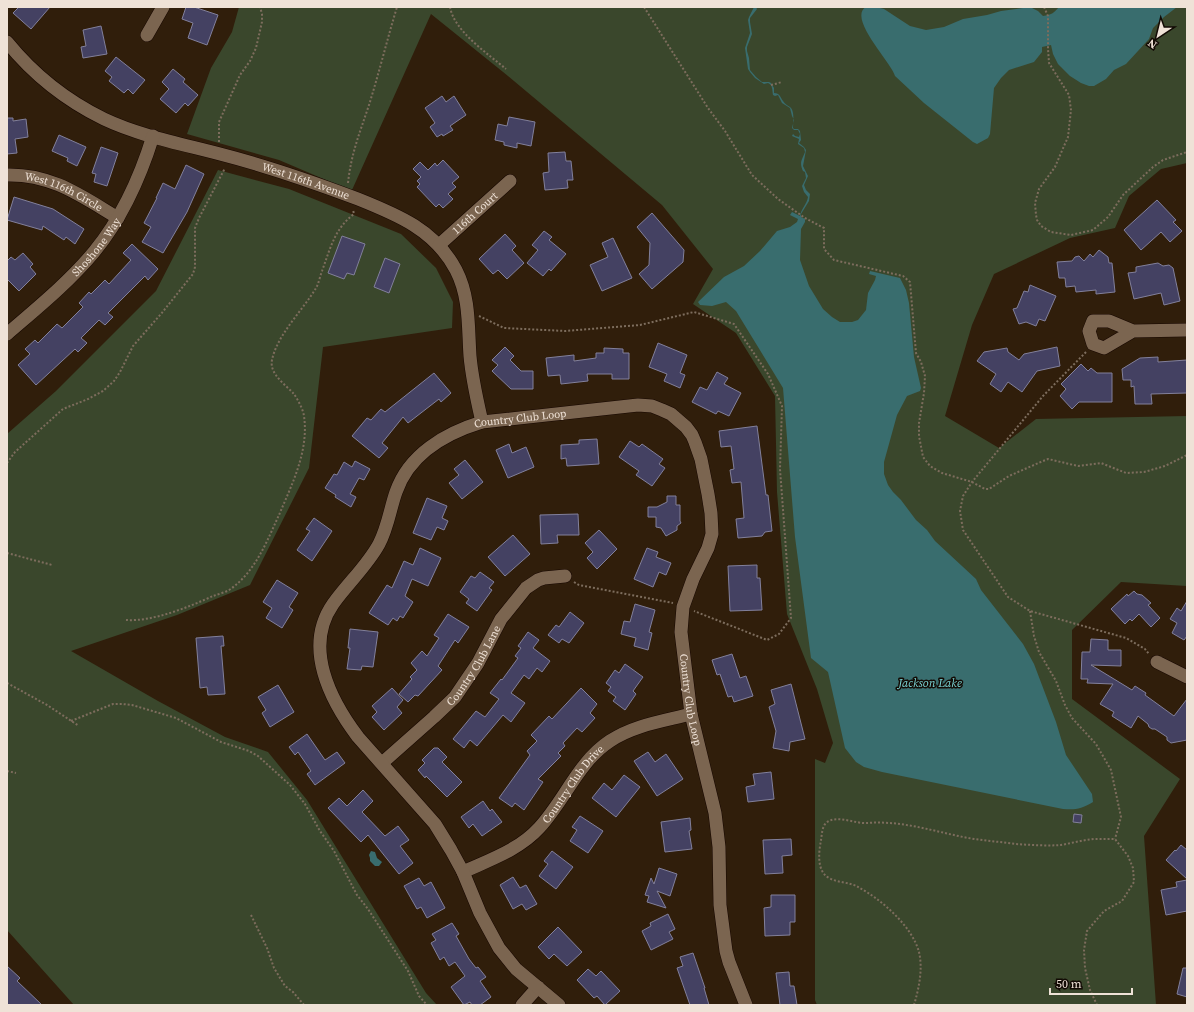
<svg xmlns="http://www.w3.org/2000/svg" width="1194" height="1012" viewBox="0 0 1194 1012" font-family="'Source Serif 4',serif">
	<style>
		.green { fill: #3a472c }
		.water { fill: #396d6e }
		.building { fill: #444162; stroke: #82809b }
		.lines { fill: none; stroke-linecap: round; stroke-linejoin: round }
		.minor-casing { stroke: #170700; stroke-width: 14 }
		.path { stroke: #7d6d5d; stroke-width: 2; stroke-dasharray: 2 2; stroke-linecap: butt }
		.minor { stroke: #7b6550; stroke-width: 13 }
		.labels { text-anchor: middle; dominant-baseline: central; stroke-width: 3; stroke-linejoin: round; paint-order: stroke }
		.street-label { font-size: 11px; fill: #efe2d7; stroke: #120a04 }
		.water-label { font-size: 12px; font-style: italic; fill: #7cd6d7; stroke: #120a04 }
	</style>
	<rect width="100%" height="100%" fill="#301e0b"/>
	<!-- green -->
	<path class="green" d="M239,7H1187V163L1161,169L1129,196L1115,228L1070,238L994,274L972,325L945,416L999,448L1036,419L1187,416V586L1121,582L1072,630V699L1180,779L1144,836L1156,1005H817L815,1000V759L825,763L833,743L817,689L787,614L777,492L775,396L736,333L693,304L713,269L662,205L508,76L431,14L352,190L347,189L279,160L187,134L211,68L232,32Z
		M218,170L289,189L401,234L436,268L453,302L452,328L323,347L309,468L250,585L177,615L71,651L158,701L225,737L268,752L307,800L426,993L437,1005H74L7,930V434L56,391L156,291Z"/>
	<!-- water -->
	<path class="water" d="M754,7H756L757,9L750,18V22L752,34L747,47V51L749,58L750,70L756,77L762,82H769L771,83L774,88V93C780,93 780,97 783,101C785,104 787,105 790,107C795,111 793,122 793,128L794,129H798L800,131L801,140L799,143L804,147L806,150L803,166L808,176L804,185L806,190L810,194L809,201L801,214V217L805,219V222L801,229L800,260L809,286L823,309L832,317L840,322H852L858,320L866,310L868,293L875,280L876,276L869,274L870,271L900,278L906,290L909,303L914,357L921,388L920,391L907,396L897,415L884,462V474L888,485L893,492L901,500L916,520L927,530L935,541L976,579L981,590L1023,644L1034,664L1056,722L1066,755L1092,794L1093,802C1081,809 1076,810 1063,809L882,772L864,767L856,762L845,748L828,672L811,658L795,537L783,388L736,311L726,302L712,306L700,305L698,302L724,277L744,266L760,251L777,231L790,227L797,222L798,219L790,215L792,212L800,216C801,209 807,204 808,197L804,192L802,186L806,178L805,172L803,171C799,162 802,160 805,152L804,148L798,144L799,139L792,136L793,134L795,136L799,137L800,134L798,130H794L792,128L794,120L792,116L790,108L782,103L778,95L775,96L773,95C772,90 773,85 768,83L764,84L755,78L750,72L748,69L745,48L750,33L748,20L749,17Z
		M866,7H876L884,9L910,26L926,30L944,27L963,19L987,15L1001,11L1023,8H1032L1038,11L1043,16C1051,15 1054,13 1059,7H1177L1164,17L1153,28L1149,39L1126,64L1114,70L1106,79L1094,86H1089L1081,83L1070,76L1058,64L1053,54L1051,45L1042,47V52L1034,62L1009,70L1001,78L994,88L990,134L988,138L977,144L973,142L924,103L895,76C892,63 847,18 866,7Z
		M371,851L375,852L377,858L382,862L379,866H375L370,861V858L369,855Z"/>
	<!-- building -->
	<path class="building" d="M19,7H50L31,29L13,13Z
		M186,7H194L218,15L207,45L188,38L193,23L182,19Z
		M101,26L107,54L83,58L81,47L86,46L83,30Z
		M116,57L145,80L133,94L128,89L124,93L109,81L112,77L105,71Z
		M173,69L185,79L183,82L198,95L188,106L185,103L176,113L160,99L169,89L162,82Z
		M442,96L446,102L454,96L466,115L450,126L453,130L443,136L442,134L437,137L430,127L435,123L425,108Z
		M509,117L535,122L531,146L517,143V148L504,145V142L495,140L498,124L507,126Z
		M7,118H13V121L26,119L28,137L15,139L17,153L7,154Z
		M59,135L86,147L77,166L67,161L68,158L52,151Z
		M101,147L118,153L107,186L94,182L96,174L92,173Z
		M565,152L566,161H571L573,180H567L568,188L545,190L543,173L549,172L548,153Z
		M443,160L459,177L452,183L456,187L448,194L453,199L443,208L439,204L436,207L417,187L420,184L417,181L421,177L413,169L420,162L428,170L435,163L437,166Z
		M186,165L204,174L187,212L163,253L142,242L151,227L144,223L157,198H156L163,183L175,189Z
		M14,197L53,209L84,229L75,244L66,237L64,240L43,226L42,230L7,220Z
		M1157,200L1176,220L1173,222L1182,231L1170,242L1161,232L1141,250L1124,230Z
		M652,213L684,250L683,262L652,289L639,274L649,265L650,243L637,227Z
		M544,231L552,237L549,240L566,254L551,271L549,269L543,276L527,263L538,250L532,245Z
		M505,234L516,246L512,250L524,263L507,279L498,270L493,274L479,259Z
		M342,236L365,244L354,275L347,273L344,279L328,273Z
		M613,238L632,278L602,291L590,265L608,257L602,243Z
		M132,244L158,269L148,280L145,276L108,313L113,317L105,325L99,320L81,338L87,343L78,352L75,349L36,385L18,365L30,354L25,349L35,340L38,343L57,324L62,328L83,307L79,303L89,292L91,294L105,280L109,284L131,260L123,253Z
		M1099,250L1108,257L1109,263H1112L1115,292L1096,294V290L1076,292L1075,286L1066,287L1065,278H1059L1057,262L1072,261L1075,257L1079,256L1084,261L1090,254L1093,257Z
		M23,253L33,264L30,267L36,274L19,291L7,279V261L11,257L15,260Z
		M385,258L400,264L389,293L374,287Z
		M1158,263L1163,266L1169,265L1173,268L1180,301L1164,305L1161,293L1134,299L1128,273L1136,272V267Z
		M1030,285L1056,296L1045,321L1039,319L1036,326L1026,322L1019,324L1013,309L1017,308L1024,291L1028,292Z
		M658,343L687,355L680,373L685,375L680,388L664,381L667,374L649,367Z
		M505,347L514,356L510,360L521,371H533V389H511L492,371L498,365L492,360Z
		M1057,347L1060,366L1037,371L1022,392L1008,382L1001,392L990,384L996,374L977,361L984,352L1007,348L1008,352L1019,360L1024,354Z
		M604,348L623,349V353H629V379H612V374H587L588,381L561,384L560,375L548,376L546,358L574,355V361L596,358V353H604Z
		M1158,357V362L1187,360V393L1151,394L1152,404H1135L1134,386L1131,387V380H1123L1122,369L1140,358Z
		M1081,364L1088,371L1091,368L1097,373H1112V402H1079L1072,409L1060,396L1066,389L1061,384Z
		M717,372L728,378L724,384L741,393L729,416L718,411L716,414L692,402L700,387L707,390Z
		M434,373L451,393L441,402L439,399L408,423L403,417L382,443L388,448L379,458L352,436L367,418L371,420L381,409L385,412Z
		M757,426L766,495H768L772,531L765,532L762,536L738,538L736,519L744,518L741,482L732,483L730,470L734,469L731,446L721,447L719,431Z
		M597,439L599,464L567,466L566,458L561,459V445L579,444V440Z
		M630,441L639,447L642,444L663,459L659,464L665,468L652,486L636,475L639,471L619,457Z
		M509,444L512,453L526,447L534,467L508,478L496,450Z
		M465,460L483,482L462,499L449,483L459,475L454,469Z
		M355,461L370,469L364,480L359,478L350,494L356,497L351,507L335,497L336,495L325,488L334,474L337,475L344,462L352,467Z
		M667,496H676V505H680V521L681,523L677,526V530L666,536L661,528L656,527V517H648V507H657L667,502Z
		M427,498L447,506L442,518L448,521L444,530L437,527L431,540L413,533Z
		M578,514L579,535H557L558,543L541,544L540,515Z
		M314,518L332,531L312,561L297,550L310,531L306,529Z
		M599,530L617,549L597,569L587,558L593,552L585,543Z
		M513,535L530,554L505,576L488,557Z
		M420,548L441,558L428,586L412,579L405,596L413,602L403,618L400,616L397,621L393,618L388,625L369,613L387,585L392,588L404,561L413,565Z
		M647,548L658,552L656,557L671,563L666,575L659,572L653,587L634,579Z
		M757,565V578H760L762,610L730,611L728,566Z
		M480,572L494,582L489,588L492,590L477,611L466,603L469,599L460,592L471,576L475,578Z
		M277,580L298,593L289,607L293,610L282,628L266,618L272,608L263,602Z
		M1134,591L1137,594L1142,595L1151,603L1148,605L1160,618L1151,627L1139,614L1132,621L1130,619L1125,624L1111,609L1127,594L1128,596Z
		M1187,601V636L1184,640L1172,633L1177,623L1170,619L1177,608L1181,611Z
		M635,604L655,610L649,632L652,633L648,650L634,646L636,638L621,634L624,621L630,622Z
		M570,612L584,623L569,643L562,639L559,643L548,635L556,625L559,627Z
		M448,614L469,627L458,643L455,640L438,666L442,670L418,696L415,695L408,702L399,694L412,679L410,677L417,670L411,663L422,651L427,656L439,638L434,635Z
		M350,629L378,632L373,667L362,666L361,670L347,669L350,648H348Z
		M528,632L539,640L533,648L550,661L542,672L537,668L529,679L524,675L511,693L525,703L511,722L503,715L477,746L470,740L464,748L453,739L476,711L485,717L499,699L490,693L501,679L502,680L518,658L515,656L521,648L518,646Z
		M223,636L224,646H221L225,694L208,695L207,687L200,688L196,638Z
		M1091,639L1108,640V650H1121V666L1091,665L1132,690L1135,686L1146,693L1145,695L1174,716L1187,699V740L1171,743L1167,740V737L1155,729H1152L1149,727L1148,724L1138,716L1131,728L1112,716L1114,712L1100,704L1113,684L1087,683L1088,679H1081L1082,652H1090Z
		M732,654L740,678L746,676L753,696L734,702L732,696L728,697L720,674L717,675L712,660Z
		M625,664L643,677L633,691L636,694L625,710L613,701L616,697L608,691L611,687L606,683L615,670L619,673Z
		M791,684L805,739L790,742L789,751L773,748L776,731L769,707L775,704L771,690Z
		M278,685L294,712L270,727L262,713L266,710L258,697Z
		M392,688L403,700L397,707L402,713L384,730L372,717L377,712L372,706Z
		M581,688L597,704L590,713L595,718L582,732L577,728L563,743L565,746L558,753L561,756L538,779L543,782L524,810L515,803L512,807L499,798L530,755L527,751L537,741L531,735L549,716L552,719Z
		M307,734L325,760L337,752L345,763L315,785L307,774L311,771L298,752L295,755L289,747Z
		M434,748H438L447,757L442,762L462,782L447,797L426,776L425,778L418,770L425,763L422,760Z
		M648,752L655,762L666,754L683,779L657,796L634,761Z
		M771,772L774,799L748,802L746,787L755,785L753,774Z
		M624,775L640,787L616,817L592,798L604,783L612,790Z
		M363,790L373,801L362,812L385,836L398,826L409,840L400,846L413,863L399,874L368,835L361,842L328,808L339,798L347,806Z
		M483,801L490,811L492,809L502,822L482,836L473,824L469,828L461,817Z
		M1074,814L1082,815L1081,823L1073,822Z
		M580,816L603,831L588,853L570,841L577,830L572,827Z
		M690,818L691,830L689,831L692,849L665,852L661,822Z
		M791,839L792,855L782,856L783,873L765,874L763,840Z
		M1181,845L1187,850V879L1166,860L1175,850L1176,851Z
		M552,851L573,867L556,889L539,876L548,864L544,861Z
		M659,868L677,874L670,896L657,891L666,908L647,902L649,896L645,895L651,878L654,884Z
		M513,877L520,888L526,885L537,904L526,910L522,904L513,909L500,885Z
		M419,878L424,886L431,882L445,908L427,918L421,907L417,909L404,886Z
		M1187,880V911L1166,915L1161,890L1177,887L1176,882Z
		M771,895H795V922H790V935L765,936L764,908L771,907Z
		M668,914L675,929L669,932L673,939L651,950L642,931L651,926L650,923Z
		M452,923L459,934L456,936L469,959L476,968L478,967L486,977L480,981L491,997L480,1005H472L470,1002L464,1005L451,987L465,976L455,962L449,966L444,957L440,960L431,943L436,940L432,934Z
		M558,927L582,952L567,966L554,954L549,959L538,947Z
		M693,953L705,988H704L709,1005H690L677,968L683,966L680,957Z
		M7,966L20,978L17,981L42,1005H7Z
		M1183,968H1187V997L1177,994Z
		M588,969L596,976L601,971L620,991L605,1005L597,996L594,998L577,980Z
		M789,972L790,986H794L797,1005H780L776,973Z"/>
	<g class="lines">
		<!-- minor casing -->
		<g class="minor-casing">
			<g id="minor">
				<path d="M147,35L163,7"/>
				<path id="s1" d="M7,42C33,74 67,101 104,119C140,136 182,144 220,154C267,166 313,182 358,199C398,215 435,230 456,270C470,297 468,327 470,356C472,379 477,400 482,422"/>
				<path id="s2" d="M7,175C52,174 81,196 118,218"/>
				<path id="s3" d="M439,245L510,181"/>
				<path d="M1133,331L1104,348L1093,344L1089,331L1093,321H1109L1133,331L1187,330"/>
				<path id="s4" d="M7,334C37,308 68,283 94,252C122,218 140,178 153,136"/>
				<path d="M1157,662L1187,677"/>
				<path id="s5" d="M382,763L434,717L455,697L478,663L501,619L526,588L538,580L544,578L565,576"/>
				<path id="s6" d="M463,872C489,860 519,850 539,828C565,800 578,762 610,741C634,725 664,721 691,714"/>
				<path d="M522,1005L538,987"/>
				<path id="s7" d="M559,1005L516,969L499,948L480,913L463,872L451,850L435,824L358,737C330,700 303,647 333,604C348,583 367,566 379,544C388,527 390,509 396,492C409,454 446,433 482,422L638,405L652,406L662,410L671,414L686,427L692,435L695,442L701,459L708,494L711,513L712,534L708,548L693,579L683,607L681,632L691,714L715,813L719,847L720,905L726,951L729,962L746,1005"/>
			</g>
		</g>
		<!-- path -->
		<path class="path" d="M450,7C454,31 488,54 506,69
			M644,7L708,108L725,131L752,175L778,199L805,218L824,228V249L834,260L903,276L910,282L916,353L921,362L925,376L924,393L919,423V436L923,457L930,466L942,473L972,482L985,489H989L1009,476L1043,461L1048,459L1078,466L1101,463L1126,473L1144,472L1165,466L1187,455
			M1044,7L1048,16V49L1049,63L1069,95L1071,110L1068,137L1064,146L1055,167L1039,189L1035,203L1036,215L1037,220L1041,226L1051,232L1071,235L1093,230L1108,217L1123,195L1153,167L1163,160L1187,152
			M771,85L782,82
			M219,142V122L240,75L250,61L256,48L262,22V14L260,7
			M348,183C351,154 360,132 369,105C379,73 387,40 397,7
			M479,316L504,328L565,331L640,325L694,312L734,324L768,374L782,406L780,469L791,618L779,634L767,640L694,611
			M1086,352L1043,396L972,482L963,496L960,511L963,530L1008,597L1030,611L1126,638L1145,649L1149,654
			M7,463L15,452L63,409L88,399L103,391L114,381L120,372L133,346L161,314L193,274L195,267V228L199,218L225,168
			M7,553L52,565
			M574,582L579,585L673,603
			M1030,611L1034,636L1039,652L1056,681L1065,705L1072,718L1096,744L1111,770L1121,817L1115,839
			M126,620C152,622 189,607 213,596C219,594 227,592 232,588C256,570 267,541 279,515C292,484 309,451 304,416C303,409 298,400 294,394C286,385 269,374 272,360C277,335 303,310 316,288C319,283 320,276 322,271C330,249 335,228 354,214L353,210
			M7,683L47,705L79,726
			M71,721L113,704H122L132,705L176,718L221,742L249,751L258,756L290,785L305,804L320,831L334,851L357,895L368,909L408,971L419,996L427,1005
			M7,771L16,773
			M251,915L267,948L274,968L285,986L293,992L304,1005
			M914,1005C919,988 923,969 919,952C912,926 881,899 858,887C850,882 838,883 829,878C816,871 819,851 821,840C822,834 822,827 826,823C836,814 855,824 867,823C904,820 938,833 974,839C988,841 1002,842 1016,844C1031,845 1047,846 1061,845C1072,843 1083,840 1094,839C1101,839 1108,839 1115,839L1128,856L1133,868L1134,882L1122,901L1104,911L1087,931L1084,950L1085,968L1090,990L1097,1005"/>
		<!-- minor -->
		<use href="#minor" class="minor"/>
	</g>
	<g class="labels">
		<!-- street labels -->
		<g class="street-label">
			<text stroke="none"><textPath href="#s1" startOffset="336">West 116th Avenue</textPath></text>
			<text stroke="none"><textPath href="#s2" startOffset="60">West 116th Circle</textPath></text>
			<text stroke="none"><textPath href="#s3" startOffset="48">116th Court</textPath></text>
			<text stroke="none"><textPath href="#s4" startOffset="125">Shoshone Way</textPath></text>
			<text stroke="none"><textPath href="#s7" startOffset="768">Country Club Loop</textPath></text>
			<text stroke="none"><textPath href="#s5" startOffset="135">Country Club Lane</textPath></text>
			<text stroke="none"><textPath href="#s7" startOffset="1225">Country Club Loop</textPath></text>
			<text stroke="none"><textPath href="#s6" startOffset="144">Country Club Drive</textPath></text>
		</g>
		<!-- water labels -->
		<g class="water-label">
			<text x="930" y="683">Jackson Lake</text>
		</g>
	</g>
	<!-- border -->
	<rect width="1194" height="1012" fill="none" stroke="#efe2d7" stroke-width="16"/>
	<!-- north arrow -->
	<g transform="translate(1158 36) rotate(215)" stroke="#120a04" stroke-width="3" paint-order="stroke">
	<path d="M0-3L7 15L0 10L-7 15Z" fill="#efe2d7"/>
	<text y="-6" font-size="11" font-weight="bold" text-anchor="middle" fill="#efe2d7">N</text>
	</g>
	<!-- scale -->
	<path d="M1050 988v6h82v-6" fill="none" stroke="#efe2d7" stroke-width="2"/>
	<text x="1056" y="988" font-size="12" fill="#efe2d7" stroke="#120a04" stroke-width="3" paint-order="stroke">50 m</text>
</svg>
